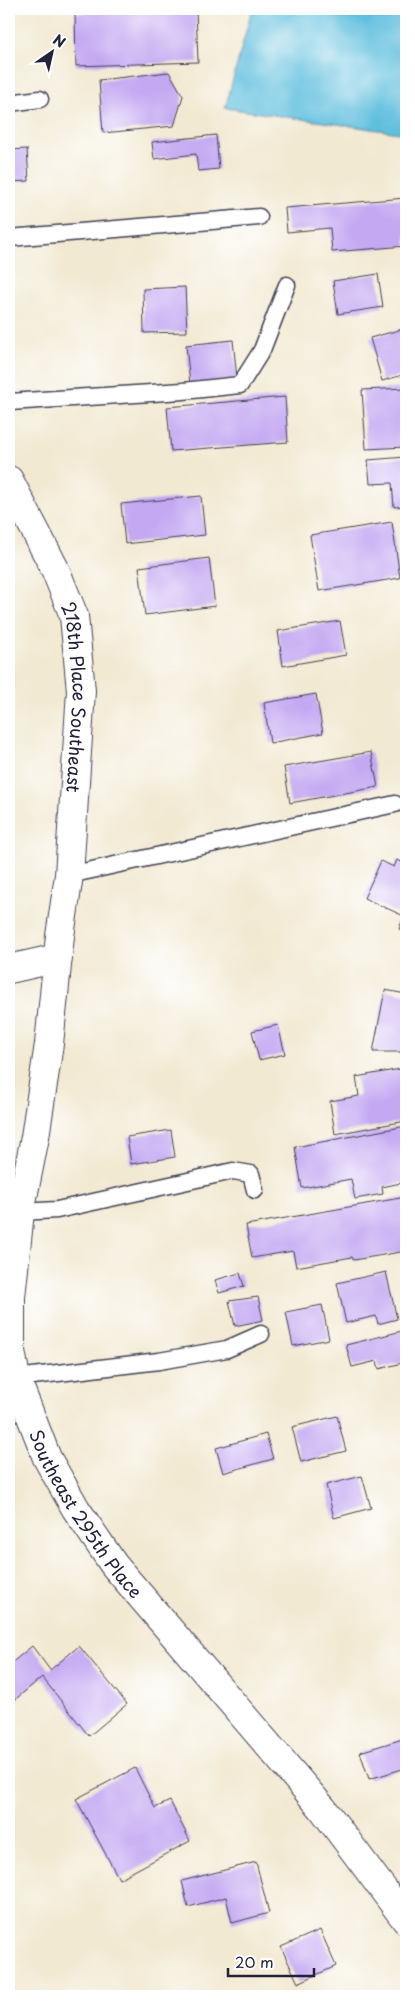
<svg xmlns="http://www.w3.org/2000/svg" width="415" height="2005" viewBox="0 0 415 2005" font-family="'Playpen Sans',sans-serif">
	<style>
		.water { fill: #60bfde; stroke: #41708c }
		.building { fill: #c4a9f2 }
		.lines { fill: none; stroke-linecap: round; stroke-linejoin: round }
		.service-casing { stroke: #414052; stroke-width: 19 }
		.minor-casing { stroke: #414052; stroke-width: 30 }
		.service { stroke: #fff; stroke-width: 16 }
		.minor { stroke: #fff; stroke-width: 28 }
		.labels { text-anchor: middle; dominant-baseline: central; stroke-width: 4; stroke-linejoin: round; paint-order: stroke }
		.street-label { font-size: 18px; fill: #22223b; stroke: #fff }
	</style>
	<rect width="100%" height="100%" fill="#fff"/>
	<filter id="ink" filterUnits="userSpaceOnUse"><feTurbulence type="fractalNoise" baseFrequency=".02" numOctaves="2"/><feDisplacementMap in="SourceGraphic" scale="10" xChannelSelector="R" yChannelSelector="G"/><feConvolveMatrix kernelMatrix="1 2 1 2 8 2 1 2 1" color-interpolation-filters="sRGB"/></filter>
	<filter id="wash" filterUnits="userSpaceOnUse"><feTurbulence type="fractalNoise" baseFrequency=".0096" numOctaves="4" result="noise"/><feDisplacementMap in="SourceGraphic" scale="20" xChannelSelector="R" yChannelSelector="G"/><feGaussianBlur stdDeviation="1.12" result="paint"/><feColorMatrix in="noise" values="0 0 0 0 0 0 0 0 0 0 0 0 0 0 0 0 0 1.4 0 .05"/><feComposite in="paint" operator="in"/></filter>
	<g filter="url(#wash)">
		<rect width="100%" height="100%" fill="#f2e9d2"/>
		<!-- water -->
		<path class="water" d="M252,9H406V134L225,108Z"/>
		<g id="blocks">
			<!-- building -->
			<path class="building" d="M196,9L198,62L76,66L75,13Z
				M169,72L183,96L174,126L103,133L99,80Z
				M216,135L219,169L198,171L196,154L154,159L152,142Z
				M27,149L29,181L9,182V150Z
				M406,198V246L332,252L330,228L287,232L285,208Z
				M378,274L383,307L338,314L333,281Z
				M185,287L187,332L144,333L143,289Z
				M406,328V374L382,381L370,338Z
				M233,340L237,379L190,384L186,345Z
				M406,388V447L366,449L362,390Z
				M285,397L288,442L171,451L167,407Z
				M406,457V506L394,507L392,483L370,484L368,460Z
				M201,496L205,535L125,544L121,504Z
				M392,522L400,578L319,591L310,535Z
				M209,558L215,606L145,615L139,567Z
				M340,621L346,655L283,666L278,631Z
				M316,694L323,733L270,743L264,703Z
				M371,752L378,787L290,803L284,767Z
				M397,860L406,864V932L399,929L404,916L364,898L381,861L394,867Z
				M385,990L406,994V1052H373Z
				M278,1025L285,1054L259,1060L252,1031Z
				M406,1068V1121L335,1134L330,1101L359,1096L356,1077Z
				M406,1126V1182L382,1187L383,1194L355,1199L351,1179L302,1188L295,1147Z
				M171,1130L175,1157L131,1164L127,1137Z
				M406,1197V1251L354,1260L352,1257L296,1267L293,1251L252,1258L246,1225Z
				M386,1272L397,1319L378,1324L376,1316L346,1323L337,1283Z
				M240,1273L244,1286L219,1293L215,1280Z
				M258,1297L263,1320L235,1326L229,1301Z
				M322,1305L329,1339L293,1346L286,1312Z
				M406,1330V1362L379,1369L377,1361L352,1367L346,1345Z
				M337,1416L346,1451L301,1462L292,1427Z
				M266,1434L273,1459L223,1473L216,1448Z
				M362,1476L371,1508L334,1518L326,1485Z
				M32,1646L50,1670L79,1646L127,1704L89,1736L42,1677L11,1703L9,1699V1665Z
				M406,1738V1768L369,1779L360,1752Z
				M135,1768L155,1808L170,1801L190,1841L119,1879L76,1799Z
				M256,1862L269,1913L232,1923L226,1897L188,1907L182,1881Z
				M320,1930L336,1966L298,1983L281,1947Z"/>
		</g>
	</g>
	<g filter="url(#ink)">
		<use href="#blocks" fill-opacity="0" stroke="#414052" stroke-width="1"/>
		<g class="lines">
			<!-- service casing -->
			<g class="service-casing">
				<path id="service" d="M9,103L40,99
					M9,238L259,217
					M9,402L183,391L240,385L262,350L287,285
					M69,875L395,804
					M20,1212L57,1210L233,1171L251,1174L255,1190
					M16,1378L159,1361L227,1349L261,1334"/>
			</g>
			<!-- minor casing -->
			<g class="minor-casing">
				<g id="minor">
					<path id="s1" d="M9,480L55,569L74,616L81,691L69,875L60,936L49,1044L35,1137L20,1212L11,1297V1351L16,1378L47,1458L76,1509L114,1565L323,1809L406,1920"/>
					<path d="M9,969L58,958"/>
				</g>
			</g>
			<!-- service -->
			<use href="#service" class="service"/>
			<!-- minor -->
			<use href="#minor" class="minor"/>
		</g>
	</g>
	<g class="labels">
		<!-- street labels -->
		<g class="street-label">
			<text stroke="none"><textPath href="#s1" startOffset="232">218th Place Southeast</textPath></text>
			<text stroke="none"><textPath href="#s1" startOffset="1072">Southeast 295th Place</textPath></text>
		</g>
	</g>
	<!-- margin -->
	<rect width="415" height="2005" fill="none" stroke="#fff" stroke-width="30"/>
	<!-- north arrow -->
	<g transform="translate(52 52) rotate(34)" stroke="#ffffff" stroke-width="4" paint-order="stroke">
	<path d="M0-4L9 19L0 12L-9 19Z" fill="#22223b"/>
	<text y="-8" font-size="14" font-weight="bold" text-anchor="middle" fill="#22223b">N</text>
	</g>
	<!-- scale -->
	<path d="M228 1968v8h86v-8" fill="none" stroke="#22223b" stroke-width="2.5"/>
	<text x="235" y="1968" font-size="15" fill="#22223b" stroke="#ffffff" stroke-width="4" paint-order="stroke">20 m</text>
</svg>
